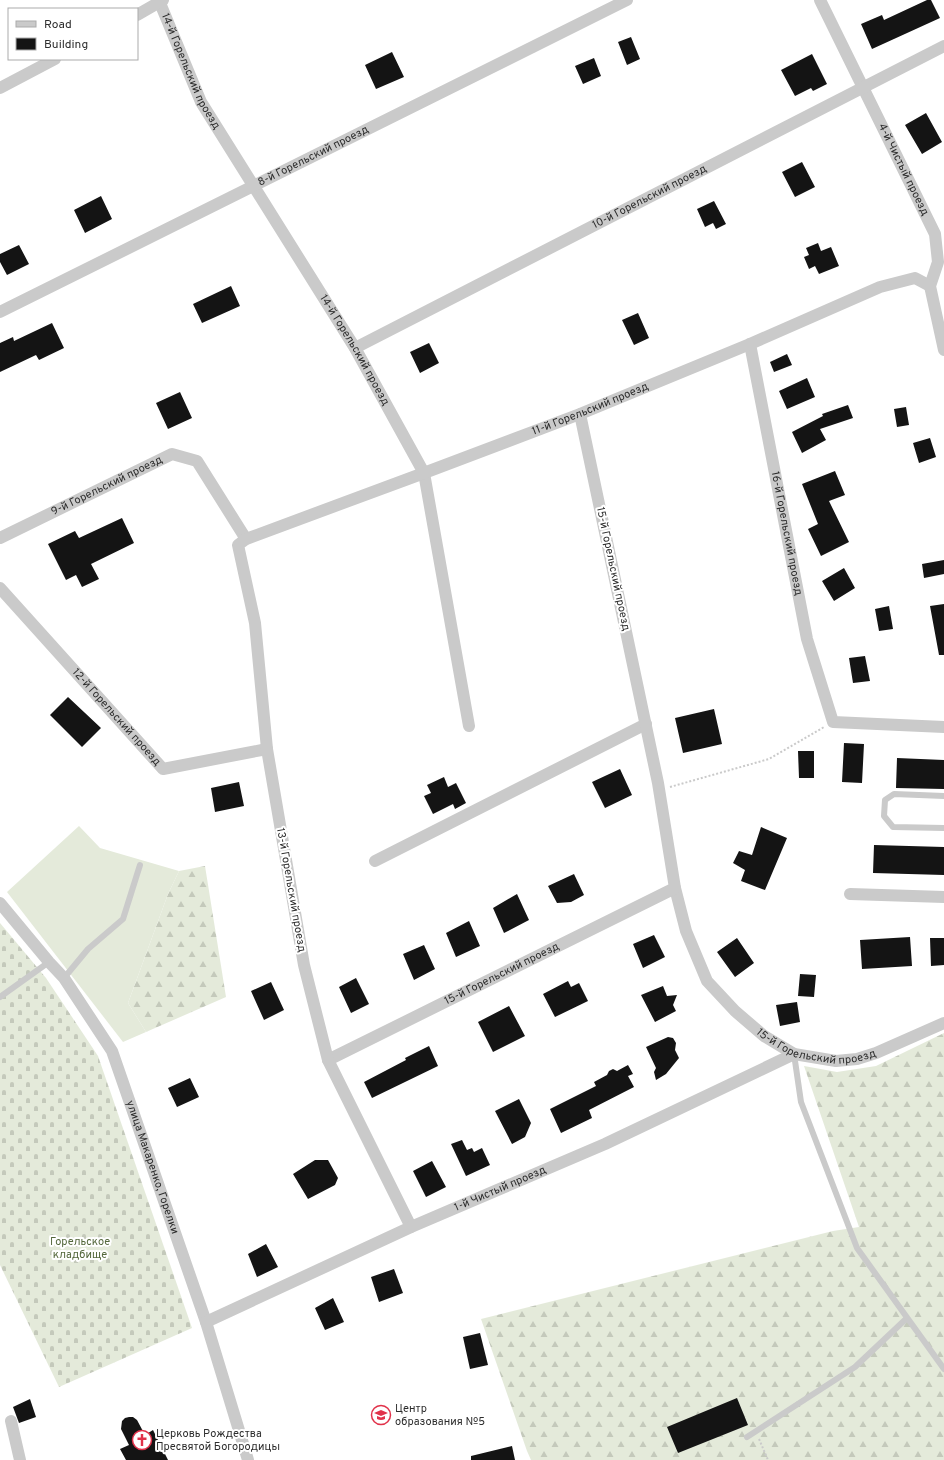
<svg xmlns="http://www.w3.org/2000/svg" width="944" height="1460" viewBox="0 0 944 1460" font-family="Overpass,sans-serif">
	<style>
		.grass { fill: #e4eada }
		.forest { fill: url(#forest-firs) }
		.cemetery { fill: url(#cemetery-stones) }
		.building { fill: #141414 }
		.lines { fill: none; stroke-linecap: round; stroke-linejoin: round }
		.path { stroke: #cacaca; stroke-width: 2; stroke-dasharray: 2 2; stroke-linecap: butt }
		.lane { stroke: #cacaca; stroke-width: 6 }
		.street { stroke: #cacaca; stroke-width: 12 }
		.labels { text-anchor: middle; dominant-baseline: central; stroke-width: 4; stroke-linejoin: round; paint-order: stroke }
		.street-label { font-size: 11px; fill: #2d2d2d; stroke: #fff }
		.park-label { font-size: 11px; fill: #53673b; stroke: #fff }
		.poi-label { font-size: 11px; fill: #2d2d2d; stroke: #fff; text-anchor: start }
	</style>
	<defs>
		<pattern id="forest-firs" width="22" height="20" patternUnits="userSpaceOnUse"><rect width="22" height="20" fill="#e4eada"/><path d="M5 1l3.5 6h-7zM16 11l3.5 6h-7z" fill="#c4c9bb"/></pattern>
		<pattern id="cemetery-stones" width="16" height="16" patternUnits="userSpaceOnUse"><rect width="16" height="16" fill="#e4eada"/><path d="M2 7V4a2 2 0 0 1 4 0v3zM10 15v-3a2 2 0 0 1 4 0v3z" fill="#c4c9bb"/></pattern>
	</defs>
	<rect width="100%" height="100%" fill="#fff"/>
	<!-- grass -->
	<path class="grass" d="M79,826L100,848L179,871L168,894L128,1003L146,1032L123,1042L7,892Z"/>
	<!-- forest -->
	<path class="forest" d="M205,866L226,997L146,1032L128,1003L168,894L179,871Z
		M944,1033V1460H531L527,1451L481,1319L833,1231L859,1227L804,1066L837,1072L876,1066Z"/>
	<!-- cemetery -->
	<path class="cemetery" d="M0,923L46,978L98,1056L192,1328L59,1387L0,1265Z"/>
	<!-- building -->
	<path class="building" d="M927,0H931L940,18L872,49L861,24L882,15L884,20Z
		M631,37L640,59L627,65L618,42Z
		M392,52L404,77L376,89L365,65Z
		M812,54L827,84L813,91L811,88L795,96L781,70Z
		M594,58L601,76L583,84L575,66Z
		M926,113L942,142L922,154L905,125Z
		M802,162L815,187L795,197L782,172Z
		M101,196L112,219L85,233L74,210Z
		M714,201L726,224L716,229L713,223L705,227L697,209Z
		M818,243L821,251L831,247L839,266L819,274L815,266L809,269L804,257L809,255L806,248Z
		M19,245L29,264L7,275L0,262V254Z
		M231,286L240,306L202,323L193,304Z
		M638,313L649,338L634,345L622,320Z
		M52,323L64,348L39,360L36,355L0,372V343L13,337L14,341Z
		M429,343L439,363L420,373L410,352Z
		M787,354L792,365L774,372L770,362Z
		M807,378L815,397L787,409L779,391Z
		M180,392L192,418L168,429L156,403Z
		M848,405L853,418L820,429L826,440L802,453L792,432L823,416L822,414Z
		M906,407L909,425L897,427L894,409Z
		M930,438L936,457L919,463L913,443Z
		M835,471L845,495L829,501L849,542L821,556L808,529L818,524L802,484Z
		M122,518L134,543L91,564L99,579L82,587L76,575L66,580L48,544L75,531L79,538Z
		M944,560V574L924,578L922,564Z
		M844,568L855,588L834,601L822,581Z
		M944,604V655H939L930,606Z
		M889,606L893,629L879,631L875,609Z
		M865,656L870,681L853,683L849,658Z
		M68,697L101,728L82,747L50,715Z
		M714,709L722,744L683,753L675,718Z
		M844,743L864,744L862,783L842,782Z
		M798,751H814V778H799Z
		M897,758L944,760V789L896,788Z
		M620,769L632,795L605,808L592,782Z
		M444,777L448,787L456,783L466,803L455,809L453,804L433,814L424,796L431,793L427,785Z
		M239,782L244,806L215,812L211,788Z
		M761,827L787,838L765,890L741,881L745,870L733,863L739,851L752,855Z
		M874,845L944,847V875L873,873Z
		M574,874L584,895L571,902L557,903L548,886Z
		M517,894L529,920L504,933L493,908Z
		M469,921L480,946L456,957L446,933Z
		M654,935L665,957L643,968L633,944Z
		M910,937L912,966L862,969L860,940Z
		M737,938L754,963L735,977L717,952Z
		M930,938H944V965L931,966Z
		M424,945L435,969L414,980L403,954Z
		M800,974L816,975L814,997L798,996Z
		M356,978L369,1004L351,1013L339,987Z
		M568,981L571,987L579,983L588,1001L555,1017L543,994Z
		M271,982L284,1010L264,1020L251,991Z
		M663,986L667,996L677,995L673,1005L676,1011L655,1022L641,995Z
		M797,1002L800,1022L780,1026L776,1005Z
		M509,1006L525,1036L493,1052L478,1022Z
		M668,1037L673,1038L676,1043L675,1050L679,1058L666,1074L656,1080L654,1072L656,1068L646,1047Z
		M429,1046L438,1066L372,1098L364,1082L406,1060L405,1058Z
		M628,1065L633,1074L628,1076L634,1087L589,1110L592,1118L561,1133L550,1109L596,1086L594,1082L607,1075L609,1071L613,1069L617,1071Z
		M190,1078L199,1097L177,1107L168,1088Z
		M519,1099L531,1123L525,1137L512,1144L495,1111Z
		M462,1140L467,1150L472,1148L474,1152L482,1148L490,1165L466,1176L451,1144Z
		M315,1160H328L338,1178L335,1185L308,1199L293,1174Z
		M432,1161L446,1187L426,1197L413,1171Z
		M266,1244L278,1267L257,1277L248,1254Z
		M394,1269L403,1293L379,1302L371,1277Z
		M333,1298L344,1322L325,1330L315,1308Z
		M480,1333L488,1365L470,1369L463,1337Z
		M737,1398L748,1425L678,1453L667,1427Z
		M30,1399L36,1417L19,1423L13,1407Z
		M129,1417H133L137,1420L145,1435L153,1430L168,1460H126L120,1449L129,1445L121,1429L122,1421L125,1418Z
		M512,1446L515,1460H471V1456Z"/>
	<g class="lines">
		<!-- path -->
		<path class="path" d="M670,787L769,759L824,727
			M759,1439L768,1460"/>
		<!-- lane -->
		<path class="lane" d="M944,796L894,794L885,800L884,816L893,827L944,828
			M64,978L88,949L123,919L140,865
			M0,997L49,962
			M794,1054L801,1102L857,1248L944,1369
			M747,1437L855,1367L907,1318"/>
		<!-- street -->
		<g class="street">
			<path id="s1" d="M820,0L935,234L938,262L930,286L944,350"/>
			<path id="s2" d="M160,3L201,102L355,348L424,473L469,726"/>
			<path d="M137,15L163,0"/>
			<path d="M0,88L55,59"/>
			<path id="s3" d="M0,312L627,0"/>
			<path id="s4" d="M750,344L807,639L833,722L944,727"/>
			<path id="s5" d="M355,348L944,46"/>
			<path id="s6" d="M0,538L172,454L197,461L246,539"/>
			<path id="s7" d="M0,588L163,769L267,749"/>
			<path d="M375,861L646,724"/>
			<path id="s8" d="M675,888L686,931L707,981L735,1011L764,1036L794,1054L836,1061L857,1059L876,1053L944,1023"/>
			<path d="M850,894L944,897"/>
			<path id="s9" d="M0,903L49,962L64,978L112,1051L206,1322L248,1460"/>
			<path id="s10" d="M328,1060L675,888L658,783L580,414"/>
			<path id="s11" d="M411,1227L328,1060L304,965L267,749L255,623L238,545L246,539L424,473L580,414L750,344L880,287L915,278L930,286"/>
			<path id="s12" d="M206,1322L411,1227L605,1144L794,1054"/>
			<path d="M11,1421L20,1460"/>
		</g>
	</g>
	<!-- icons -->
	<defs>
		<g id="school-ring" transform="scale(1)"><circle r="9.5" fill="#fff" stroke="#e1324a" stroke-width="1.5"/><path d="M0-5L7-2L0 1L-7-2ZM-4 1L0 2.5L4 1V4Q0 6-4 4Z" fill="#e1324a"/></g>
		<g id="church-ring" transform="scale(1)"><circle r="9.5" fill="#fff" stroke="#e1324a" stroke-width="1.5"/><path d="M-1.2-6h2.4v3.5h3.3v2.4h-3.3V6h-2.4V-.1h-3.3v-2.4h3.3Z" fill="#e1324a"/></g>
	</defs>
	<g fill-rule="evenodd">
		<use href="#school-ring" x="381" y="1415"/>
		<use href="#church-ring" x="142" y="1440"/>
	</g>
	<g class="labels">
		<!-- street labels -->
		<g class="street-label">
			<text stroke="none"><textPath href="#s2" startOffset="75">14-й Горельский проезд</textPath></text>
			<text stroke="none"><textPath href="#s3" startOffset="350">8-й Горельский проезд</textPath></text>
			<text stroke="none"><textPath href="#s1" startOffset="189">4-й Чистый проезд</textPath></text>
			<text stroke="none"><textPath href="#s5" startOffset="331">10-й Горельский проезд</textPath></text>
			<text stroke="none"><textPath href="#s2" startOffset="399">14-й Горельский проезд</textPath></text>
			<text stroke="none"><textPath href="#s11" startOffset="1088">11-й Горельский проезд</textPath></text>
			<text stroke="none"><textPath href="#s6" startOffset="119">9-й Горельский проезд</textPath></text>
			<text stroke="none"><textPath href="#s4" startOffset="193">16-й Горельский проезд</textPath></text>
			<text transform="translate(613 569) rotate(78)">15-й Горельский проезд</text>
			<text stroke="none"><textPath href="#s7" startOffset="174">12-й Горельский проезд</textPath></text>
			<text transform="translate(291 890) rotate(80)">13-й Горельский проезд</text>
			<text stroke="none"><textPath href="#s10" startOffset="194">15-й Горельский проезд</textPath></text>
			<text stroke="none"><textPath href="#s8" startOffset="233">15-й Горельский проезд</textPath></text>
			<text stroke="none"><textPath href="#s9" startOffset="309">улица Макаренко, Горелки</textPath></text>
			<text stroke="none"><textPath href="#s12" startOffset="323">1-й Чистый проезд</textPath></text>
		</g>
		<!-- park labels -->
		<g class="park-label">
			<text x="80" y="1242">Горельское<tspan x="80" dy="13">кладбище</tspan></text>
		</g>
		<!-- poi labels -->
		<g class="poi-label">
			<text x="395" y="1409">Центр<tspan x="395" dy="13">образования №5</tspan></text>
			<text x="156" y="1434">Церковь Рождества<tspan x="156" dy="13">Пресвятой Богородицы</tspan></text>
		</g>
	</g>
	<!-- legend -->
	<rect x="8" y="8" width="130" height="52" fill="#ffffff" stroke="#ababab"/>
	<rect x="16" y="21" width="20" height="6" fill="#cacaca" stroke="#ababab"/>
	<text x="44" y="28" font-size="12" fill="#2d2d2d">Road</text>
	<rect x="16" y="38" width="20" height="12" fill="#141414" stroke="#ababab"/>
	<text x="44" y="48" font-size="12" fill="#2d2d2d">Building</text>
</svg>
